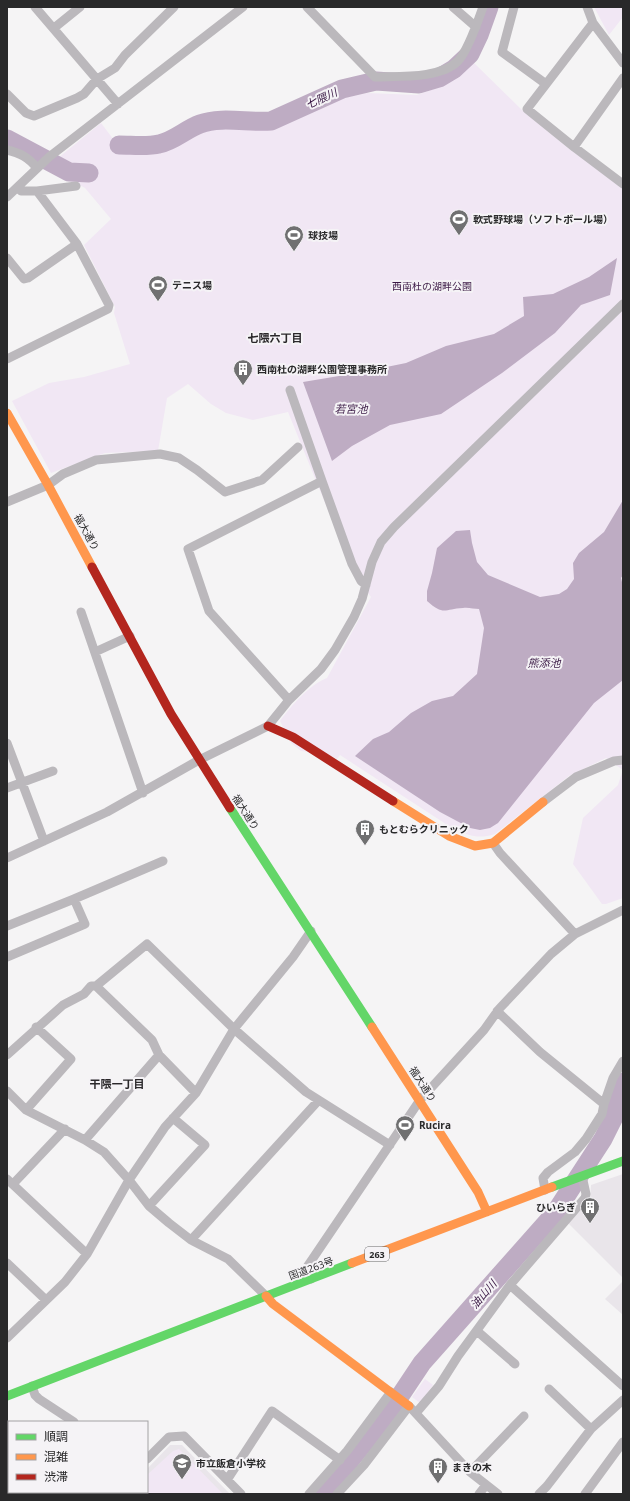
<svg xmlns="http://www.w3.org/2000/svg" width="630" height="1501" viewBox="0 0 630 1501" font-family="'Open Sans','Noto Sans JP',sans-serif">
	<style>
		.built { fill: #e9e5ea }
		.green { fill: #f1e7f4 }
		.water { fill: #beacc3 }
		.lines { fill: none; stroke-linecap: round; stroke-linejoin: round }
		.river { stroke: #beacc3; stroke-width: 19 }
		.street { stroke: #bbb8bc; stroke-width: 9 }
		.fast { stroke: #63d668; stroke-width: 9 }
		.slow { stroke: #ff974d; stroke-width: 9 }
		.jam { stroke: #b3261e; stroke-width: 9 }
		.labels { text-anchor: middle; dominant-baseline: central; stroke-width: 4; stroke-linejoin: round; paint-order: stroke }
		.shield { fill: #f5f3f6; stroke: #666667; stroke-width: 1 }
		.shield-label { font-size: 9px; font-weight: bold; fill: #29292a }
		.poi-label { font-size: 10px; font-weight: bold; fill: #29292a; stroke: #f5f3f6; text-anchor: start }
		.park-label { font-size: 10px; fill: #3c1b46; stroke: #f5f3f6 }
		.street-label { font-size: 10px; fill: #29292a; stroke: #f5f3f6 }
		.water-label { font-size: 11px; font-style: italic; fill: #391844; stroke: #f5f3f6 }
		.neighbourhood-label { font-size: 11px; font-weight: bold; fill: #2a282a; stroke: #f5f3f6 }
	</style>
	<rect width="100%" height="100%" fill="#f5f4f5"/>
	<!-- built -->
	<path class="built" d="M623,1174V1278L568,1223L590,1200L591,1185Z
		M623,1281V1315L605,1299Z
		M170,1445H182L230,1494H125L127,1492H147V1469Z"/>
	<!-- green -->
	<path class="green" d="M594,7H623V17L609,35Z
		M473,62L522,110L567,147L623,188V898L606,904H602L573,864L583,818L618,785L623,770L606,758L569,776L495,834C478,839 471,836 455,830L340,755L337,759L327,754L301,751L291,743L280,721C291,706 309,685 327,678L371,597L354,574L288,412L253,420L226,413L211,404L188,384L167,398L158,451L105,453L51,473L12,401L49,383L84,377L130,364L114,313L115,307L84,245L111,219L85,188L47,167L101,123L120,148L159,147L201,125L230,123L261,128L325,102L367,93L417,95L445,85Z
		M425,1379L433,1385L420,1403L412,1397Z
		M179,1449L223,1494H131L133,1492H147V1475L173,1451Z"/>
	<!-- water -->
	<path class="water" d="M617,258L610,295L581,305L555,333L502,373L441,414L390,425L352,446L332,461L303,382L357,373L406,363L446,346L494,334L524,316L523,297L553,294L589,277Z
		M623,500V575L621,578L623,586V680L594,703L498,823L490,828L480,830L470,828L440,812L355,756L373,739L389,732L411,713L432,701L453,696L477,674L484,628L479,609C474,609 468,607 463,608C444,609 444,616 427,601V591L432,573L437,548L456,531L470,530L472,543L477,562L488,575L540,597L559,594L567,589L574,579L573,563L579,553L604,532Z"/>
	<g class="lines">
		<!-- river -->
		<path class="river" d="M7,139L69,172L89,173
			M119,145C132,145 147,147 159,144C174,141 186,129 200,124C221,116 249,123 271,121L342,89L376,81L419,84L439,78L454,69L470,54L479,35L489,7
			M323,1494L390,1411L422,1363L555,1213L603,1139L614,1117L623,1082"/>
		<!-- street -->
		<path class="street" d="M35,7L118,104
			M307,7L375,77C399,76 440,79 458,61C468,51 478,21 483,7
			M453,7L476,27
			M514,7L502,52L546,84
			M587,7L593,23L623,63
			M593,23L527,109L574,147L623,184
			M54,28L80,7
			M7,94L26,113L34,116L77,98L84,94L97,79L115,68L125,55L174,7
			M574,147L623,78
			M7,150C20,153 28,157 37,168
			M37,191L76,186
			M7,197L49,157L243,7
			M7,258L24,279L28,278L77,244
			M7,359L108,309L109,305L77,244L37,191H21L18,187
			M290,390L322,481
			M7,502L48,485L63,474L96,460L160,454L179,458L197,470L225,492L262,480L298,447
			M81,612L143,793
			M95,652L130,636
			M289,700L209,611L188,549L322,481L352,564L361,581L366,585
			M7,743L44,841
			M7,788L53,771
			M543,802L576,777L614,761L623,760
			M493,843L500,853L575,934
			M7,858L107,812L199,760L268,726L289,700L321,669L335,650L354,617L362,599L372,562L381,542L394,527L623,304
			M74,899L163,861
			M7,926L74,899L85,924L7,957
			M96,986L152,1040L159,1055L196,1093
			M497,1011L540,1052L604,1104L602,1114L586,1139L575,1152L548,1172L543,1178L545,1190
			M7,1055L63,1005L84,994L91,986H96L147,944L234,1029L306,1092L390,1145
			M7,1091L26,1110L85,1140L104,1152L129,1180L165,1127L196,1093L234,1029L293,957L311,931
			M604,1104L613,1078L623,1061
			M26,1110L71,1059L36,1027
			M85,1140L159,1055
			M7,1179L87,1254
			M13,1184L65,1129
			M149,1206L205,1145L173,1118
			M191,1240L318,1101
			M7,1263L46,1300
			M311,1279L307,1267L420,1100L484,1030L499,1009L551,954L575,934L623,910
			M510,1285L623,1386
			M477,1331L515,1364
			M7,1338L65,1282L87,1254L129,1180L149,1206L169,1223L191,1240L228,1259L266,1296
			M32,1386L35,1395L39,1399L74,1422
			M549,1389L591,1429
			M416,1413L439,1386L458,1356L510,1285L585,1198L586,1194L582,1176
			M147,1459L169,1437L184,1436L241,1494
			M470,1472L524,1416
			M227,1480L272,1411L340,1460
			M116,1494L118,1492
			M309,1494L347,1451L391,1392
			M337,1494L364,1465L409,1406L470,1472L498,1494
			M479,1494L486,1485
			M539,1494L547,1486L591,1429L623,1400
			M585,1494L623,1442"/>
		<!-- fast -->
		<path class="fast" d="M230,808L372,1027
			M552,1187L623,1161
			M7,1396L352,1263"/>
		<!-- slow -->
		<path class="slow" d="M7,413L48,485L92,567
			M393,801L449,836L475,846L493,843L543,802
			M372,1027L478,1192L487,1212
			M352,1263L552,1187
			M266,1296L273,1304L409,1406"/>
		<!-- jam -->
		<path class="jam" d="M92,567L171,714L230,808
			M268,726L293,737L393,801"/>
	</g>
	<!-- icons -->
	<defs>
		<g id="stadium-pin" transform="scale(1)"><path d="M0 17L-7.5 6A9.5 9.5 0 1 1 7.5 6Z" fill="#707071" stroke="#f5f3f6"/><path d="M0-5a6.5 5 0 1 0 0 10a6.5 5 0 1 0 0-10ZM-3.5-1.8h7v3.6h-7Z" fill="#fff"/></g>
		<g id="building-pin" transform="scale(1)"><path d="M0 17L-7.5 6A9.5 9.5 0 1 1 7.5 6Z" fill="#707071" stroke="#f5f3f6"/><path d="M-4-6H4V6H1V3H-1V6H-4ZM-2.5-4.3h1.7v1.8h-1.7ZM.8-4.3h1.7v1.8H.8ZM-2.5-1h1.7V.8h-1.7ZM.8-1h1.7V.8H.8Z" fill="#fff"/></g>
		<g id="school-pin" transform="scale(1)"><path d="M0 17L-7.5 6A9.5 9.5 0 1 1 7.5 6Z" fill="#707071" stroke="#f5f3f6"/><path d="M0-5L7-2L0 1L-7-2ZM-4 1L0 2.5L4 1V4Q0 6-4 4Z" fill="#fff"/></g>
	</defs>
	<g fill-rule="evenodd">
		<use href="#stadium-pin" x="459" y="219"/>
		<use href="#stadium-pin" x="294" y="235"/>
		<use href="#stadium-pin" x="158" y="285"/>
		<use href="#building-pin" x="243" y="369"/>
		<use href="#building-pin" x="365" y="829"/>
		<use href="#stadium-pin" x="405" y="1125"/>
		<use href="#building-pin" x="590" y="1207"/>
		<use href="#school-pin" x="182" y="1463"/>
		<use href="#building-pin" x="438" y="1467"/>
	</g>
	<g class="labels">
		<!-- shield labels -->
		<rect class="shield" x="365" y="1247" width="24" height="14" rx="3"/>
		<g class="shield-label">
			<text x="377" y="1254">263</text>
		</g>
		<!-- poi labels -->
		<g class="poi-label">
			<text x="473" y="219">軟式野球場（ソフトボール場）</text>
			<text x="308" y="235">球技場</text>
			<text x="172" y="285">テニス場</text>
			<text x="257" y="369">西南杜の湖畔公園管理事務所</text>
			<text x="379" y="829">もとむらクリニック</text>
			<text x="419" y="1125">Rucira</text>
			<text x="576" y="1207" text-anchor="end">ひいらぎ</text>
			<text x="196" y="1463">市立飯倉小学校</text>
			<text x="452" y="1467">まきの木</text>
		</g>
		<!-- park labels -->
		<g class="park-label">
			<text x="432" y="286">西南杜の湖畔公園</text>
		</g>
		<!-- street labels -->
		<g class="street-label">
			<text transform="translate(87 532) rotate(61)">福大通り</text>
			<text transform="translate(246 812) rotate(57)">福大通り</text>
			<text transform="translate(423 1084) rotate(57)">福大通り</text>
			<text transform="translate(311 1268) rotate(-20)">国道263号</text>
		</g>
		<!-- water labels -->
		<g class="water-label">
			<text transform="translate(321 98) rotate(-25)">七隈川</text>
			<text x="351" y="408">若宮池</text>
			<text x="544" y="662">熊添池</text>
			<text transform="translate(483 1294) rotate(-49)">油山川</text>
		</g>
		<!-- neighbourhood labels -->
		<g class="neighbourhood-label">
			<text x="275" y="337">七隈六丁目</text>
			<text x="117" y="1083">干隈一丁目</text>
		</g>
	</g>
	<!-- border -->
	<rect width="630" height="1501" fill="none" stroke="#29292a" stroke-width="16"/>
	<!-- legend -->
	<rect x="8" y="1421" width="140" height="72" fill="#f5f3f6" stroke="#a3a2a4"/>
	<rect x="16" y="1434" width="20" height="6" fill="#63d668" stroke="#a3a2a4"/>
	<text x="44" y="1441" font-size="12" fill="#29292a">順調</text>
	<rect x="16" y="1454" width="20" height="6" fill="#ff974d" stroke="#a3a2a4"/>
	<text x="44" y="1461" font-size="12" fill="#29292a">混雑</text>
	<rect x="16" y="1474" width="20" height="6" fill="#b3261e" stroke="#a3a2a4"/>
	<text x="44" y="1481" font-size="12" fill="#29292a">渋滞</text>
</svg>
